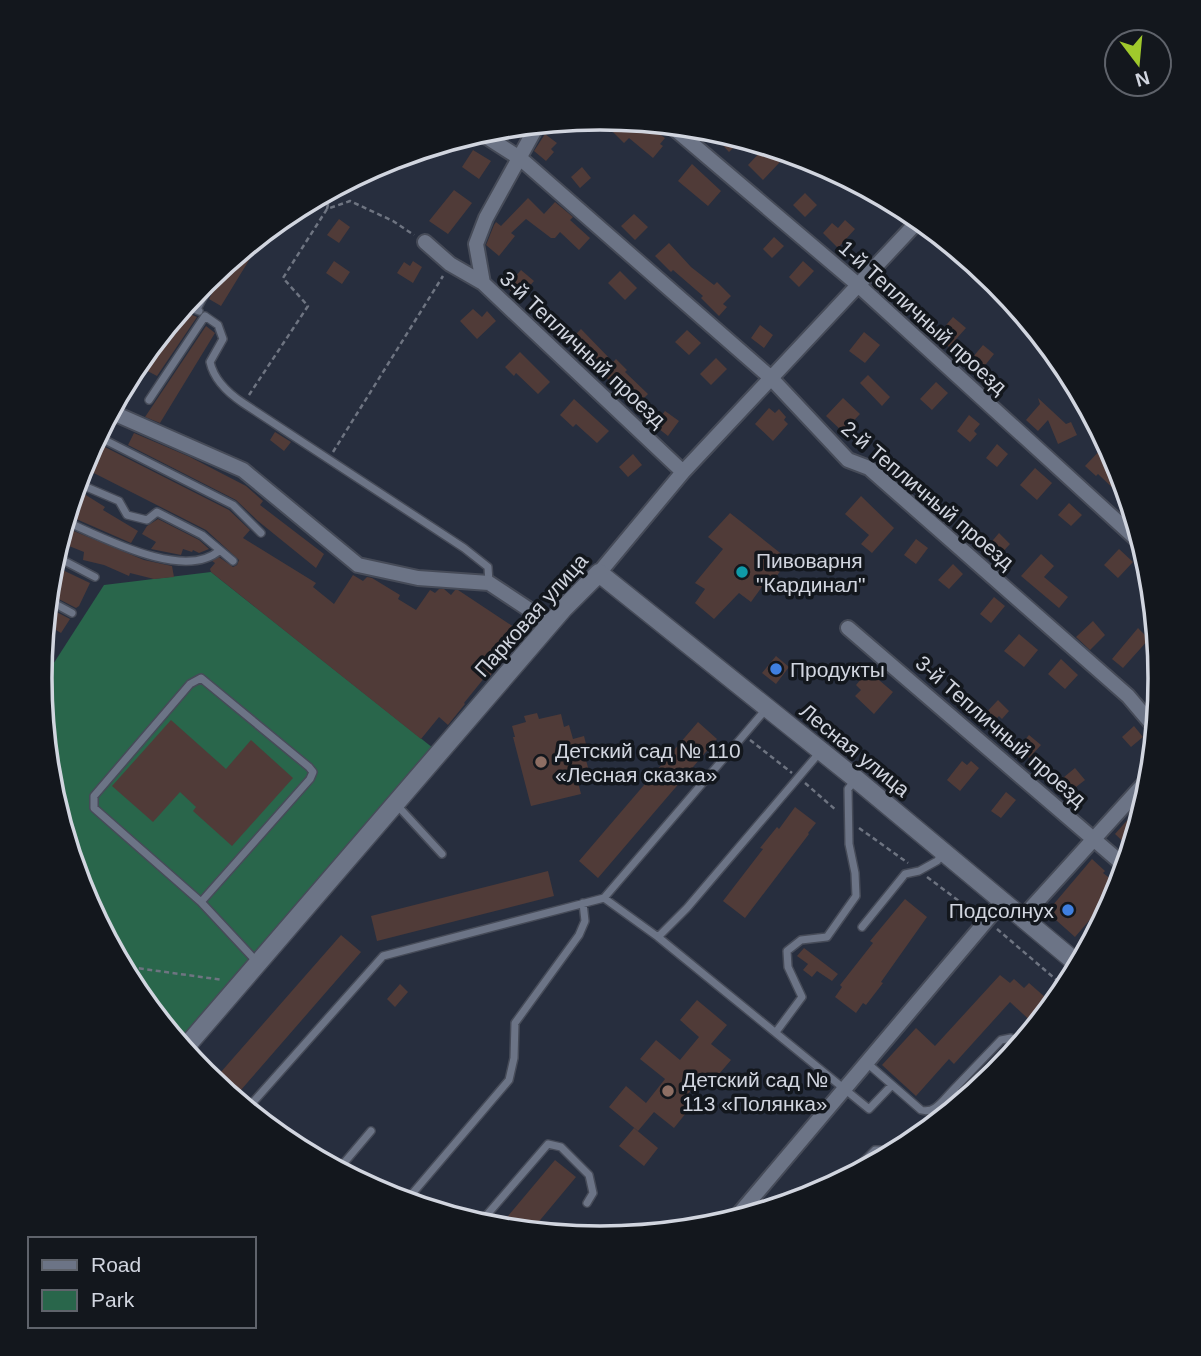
<svg xmlns="http://www.w3.org/2000/svg" width="1201" height="1356" viewBox="0 0 1201 1356" font-family="Helvetica,sans-serif">
	<style>
		.green { fill: #29664b }
		.building { fill: #503b38 }
		.lines { fill: none; stroke-linecap: round; stroke-linejoin: round }
		.service-casing { stroke: #464b58; stroke-width: 10 }
		.minor-casing { stroke: #464b58; stroke-width: 18 }
		.tertiary-casing { stroke: #464b58; stroke-width: 21 }
		.path { stroke: #6e7481; stroke-width: 2.5; stroke-dasharray: 5 3.5; stroke-linecap: butt }
		.service { stroke: #6c7486; stroke-width: 7 }
		.minor { stroke: #6c7486; stroke-width: 14 }
		.tertiary { stroke: #6c7486; stroke-width: 18 }
		.culture-dot { fill: #0f9aa8; stroke: #13171d; stroke-width: 2.5 }
		.shop-dot { fill: #3f7fe0; stroke: #13171d; stroke-width: 2.5 }
		.education-dot { fill: #8d6e63; stroke: #13171d; stroke-width: 2.5 }
		.labels { text-anchor: middle; dominant-baseline: central; stroke-width: 7; stroke-linejoin: round; paint-order: stroke }
		.street-label { font-size: 21px; fill: #d1d5df; stroke: #13171d }
		.poi-label { font-size: 21px; fill: #d1d5df; stroke: #13171d; text-anchor: start }
		.rim { fill: none; stroke: #d1d5df; stroke-width: 3.5 }
	</style>
	<rect width="100%" height="100%" fill="#272e3e"/>
	<!-- green -->
	<path class="green" d="M211,572L433,748L178,1042L134,989L83,892L51,787L41,683L104,585Z"/>
	<!-- building -->
	<path class="building" d="M622,120L642,122L665,138L660,144L663,146L653,158L629,138L624,143L612,131Z
		M724,133L739,137L743,138L729,152L717,139Z
		M545,134L557,143L551,149L554,152L546,161L534,151Z
		M764,148L780,162L763,180L748,165Z
		M473,150L491,161L479,179L462,167Z
		M692,164L721,191L708,206L678,181Z
		M582,167L591,178L580,188L571,177Z
		M454,190L472,203L448,234L429,221Z
		M805,193L817,205L805,217L793,205Z
		M528,198L544,214L555,202L573,217L570,220L590,238L579,250L560,232L555,238H551L526,219L511,233L515,236L499,256L486,245L494,225L496,222L501,226Z
		M634,214L648,227L635,240L621,226Z
		M339,219L350,227L339,243L327,235Z
		M845,220L855,229L838,248L823,233L832,223L838,228Z
		M264,233L265,234L221,306L209,299L222,274V267L226,268L231,260Z
		M774,237L784,246L772,258L763,249Z
		M669,243L691,267L714,285L717,282L731,296L723,304L727,307L719,316L701,298L703,296L673,270L671,272L655,256Z
		M334,261L350,272L342,284L326,273Z
		M413,261L422,267L413,283L397,273L404,262L410,266Z
		M803,261L814,271L799,287L789,277Z
		M521,270L534,281L519,298L506,287Z
		M620,271L637,288L625,300L608,283Z
		M473,309L482,317L487,311L496,321L477,339L460,321Z
		M181,310L197,317L157,376L136,365Z
		M953,317L966,328L949,347L936,337Z
		M760,325L773,335L764,348L751,338Z
		M206,326L215,333L160,423L145,417Z
		M581,329L613,362L616,359L627,370L625,372L648,394L636,406L568,342Z
		M687,330L701,343L689,355L675,342Z
		M864,332L880,345L865,363L849,351Z
		M983,345L994,354L979,373L967,364Z
		M520,352L550,382L538,394L516,373L514,376L505,367Z
		M716,358L727,369L711,385L700,374Z
		M868,375L890,397L882,406L860,383Z
		M936,382L948,393L932,410L920,399Z
		M843,398L860,414L843,432L826,416Z
		M1038,398L1066,424L1071,422L1077,435L1058,444L1048,420L1038,431L1026,420L1040,404Z
		M574,399L609,431L597,443L576,424L573,427L560,415Z
		M769,408L775,413L779,409L786,417L784,420L788,424L773,441L755,424Z
		M665,411L679,421L668,436L654,425Z
		M969,415L980,424L974,431L977,434L970,442L957,431Z
		M275,432L291,442L284,451L270,440Z
		M134,433L190,457L246,486L263,501L260,505L324,554L316,568L258,521L236,500L128,445Z
		M95,442L229,510L250,530L243,538L316,583L313,587L334,604L353,575L363,581L367,577L372,578L400,595L398,599L416,610L430,590L435,593L439,589H444L451,595L455,590H458L523,633L487,680L485,677L464,703L465,704L448,725L439,717L421,739L211,572L210,569L215,563L212,561L219,557L233,567L237,565L239,560L206,530L82,467Z
		M997,444L1008,454L997,467L986,458Z
		M1101,449L1119,466L1125,486L1118,493L1098,474L1096,476L1085,466Z
		M633,454L642,465L628,477L619,467Z
		M1035,468L1052,483L1037,500L1020,485Z
		M81,492L105,507L103,510L138,531L131,543L67,515L74,493L79,496Z
		M861,496L894,528L872,553L861,544L869,535L845,514Z
		M1069,503L1082,515L1071,526L1058,515Z
		M730,513L789,560L768,587L764,584L751,602L739,593L714,619L695,603L705,589L695,583L723,549L708,537Z
		M158,519L199,540L209,549L199,553L193,550L192,552L183,549L181,555L151,549L156,542L142,534L147,526Z
		M64,527L144,560L172,566L174,577L154,579L130,573L129,576L104,565L83,560L84,552L59,542Z
		M999,533L1010,544L999,556L988,546Z
		M916,539L928,548L916,564L904,555Z
		M1119,549L1133,562L1118,578L1104,565Z
		M1041,554L1054,566L1044,577L1068,597L1059,608L1021,576Z
		M953,564L963,574L949,589L938,580Z
		M52,565L90,583L79,606L76,608L49,594Z
		M994,597L1005,606L991,623L980,614Z
		M47,607L70,619L61,633L46,624Z
		M1093,621L1105,635L1090,650L1076,637Z
		M1138,628L1149,639L1123,668L1112,659Z
		M1019,634L1038,650L1024,667L1004,651Z
		M776,656L789,667L776,684L762,673Z
		M1061,659L1078,675L1065,689L1048,674Z
		M858,662L893,692L874,714L855,696L861,690L856,685L861,679L851,669Z
		M1160,674L1161,678L1159,698L1147,687Z
		M998,700L1009,711L1002,719L999,716L991,724L983,716Z
		M537,713L539,719L561,714L564,727L569,725L573,739L584,736L588,752L584,753L589,771L581,773L583,781L578,782L581,794L531,806L513,737H515L512,726L526,722L524,716Z
		M171,720L226,769L251,740L293,778L232,846L193,811L196,807L180,792L153,822L112,786Z
		M698,722L717,739L598,878L579,861Z
		M1134,726L1143,737L1131,747L1122,737Z
		M1029,735L1041,745L1029,758L1018,748Z
		M962,761L967,765L971,761L979,768L960,791L947,780Z
		M1075,768L1085,780L1067,794L1058,782Z
		M1006,792L1016,800L1001,818L991,811Z
		M795,807L816,823L808,833L809,834L745,918L723,901L763,849L760,848L777,827L779,829Z
		M1130,817L1139,825L1131,849L1115,834Z
		M1092,859L1105,871L1103,873L1120,886L1101,924L1093,916L1075,937L1047,912Z
		M548,871L554,896L377,941L371,916Z
		M905,899L927,917L881,982L883,983L866,1005L863,1003L856,1013L835,997L842,987L840,985L873,943L870,941Z
		M341,935L361,952L234,1098L213,1081Z
		M804,948L838,974L832,981L817,971L812,977L803,970L808,964L797,956Z
		M1000,975L1010,983L1014,979L1024,988L1029,983L1054,1005L1036,1026L1010,1002L954,1064L949,1059L916,1096L882,1065L916,1028L935,1046Z
		M400,984L408,992L395,1007L387,999Z
		M697,1000L727,1025L711,1044L731,1060L713,1081L705,1074L682,1101L690,1108L674,1128L654,1112L638,1131L609,1107L626,1086L646,1103L665,1079L640,1059L656,1040L680,1060L699,1037L680,1020Z
		M634,1128L658,1148L644,1166L619,1146Z
		M555,1160L576,1177L531,1231L498,1228Z"/>
	<g class="lines">
		<!-- service casing -->
		<g class="service-casing">
			<path id="service" d="M185,305L199,311
				M197,309L217,271
				M149,400L205,316L218,325L223,339L210,362C214,380 228,393 243,403L464,548L488,567L489,583
				M97,436L233,505L261,533
				M77,483L119,501L127,515L147,520L157,512L202,535L233,561
				M65,521C102,537 185,582 220,550
				M55,556L95,577
				M48,600L72,613
				M396,804L442,854
				M604,898L767,708
				M201,902L310,779L313,772L309,767L201,678L190,684L94,796V808L201,902L258,963
				M862,927L905,874L919,871L937,861L943,854
				M658,937L687,908L820,752
				M776,1032L802,997L788,967L787,951L801,940L827,937L856,896L855,873L849,844L848,789L855,780
				M867,1063L921,1110C935,1114 943,1100 953,1090L964,1101
				M953,1090L1001,1040L1011,1038L1020,1046
				M247,1109L383,956L604,898L658,937L869,1109L892,1085
				M338,1170L371,1131
				M847,1178L875,1150H881L888,1156
				M406,1201L509,1080L514,1058L515,1023L579,935L585,921L583,903
				M479,1224L548,1144L561,1147L589,1175L593,1193L587,1203"/>
		</g>
		<!-- minor casing -->
		<g class="minor-casing">
			<path id="minor" d="M670,125L857,284L1143,545
				M479,132L521,159L770,377L848,460L869,468L1128,696L1156,729
				M425,242L450,264L483,283L683,472
				M483,283L476,244L486,218L538,124
				M111,412L243,470L358,565L418,578L489,583L551,624
				M599,573L683,472L920,219
				M848,628L1126,867
				M1023,917L1151,776
				M733,1221L1003,901"/>
		</g>
		<!-- tertiary casing -->
		<g class="tertiary-casing">
			<path id="tertiary" d="M184,1049L564,608L599,573L856,779L1079,965"/>
		</g>
		<!-- path -->
		<path class="path" d="M327,209L331,190
			M249,395L308,306L283,278L327,209L350,201L393,221L414,235
			M333,452L443,276
			M750,740L792,773
			M805,783L837,811
			M859,828L908,863
			M927,877L975,913
			M997,929L1067,989
			M122,966L223,980"/>
		<!-- service -->
		<use href="#service" class="service"/>
		<!-- minor -->
		<use href="#minor" class="minor"/>
		<!-- tertiary -->
		<use href="#tertiary" class="tertiary"/>
	</g>
	<!-- markers -->
	<circle class="culture-dot" cx="742" cy="572" r="7"/>
	<g class="shop-dot">
		<circle cx="776" cy="669" r="7"/>
		<circle cx="1068" cy="910" r="7"/>
	</g>
	<g class="education-dot">
		<circle cx="541" cy="762" r="7"/>
		<circle cx="668" cy="1091" r="7"/>
	</g>
	<g class="labels">
		<!-- street labels -->
		<g class="street-label">
			<text transform="translate(923 317) rotate(42)">1-й Тепличный проезд</text>
			<text transform="translate(583 349) rotate(43)">3-й Тепличный проезд</text>
			<text transform="translate(928 495) rotate(40)">2-й Тепличный проезд</text>
			<text transform="translate(531 615) rotate(-48)">Парковая улица</text>
			<text transform="translate(1001 731) rotate(41)">3-й Тепличный проезд</text>
			<text transform="translate(855 750) rotate(39)">Лесная улица</text>
		</g>
		<!-- poi labels -->
		<g class="poi-label">
			<text x="756" y="560">Пивоварня<tspan x="756" dy="24">"Кардинал"</tspan></text>
			<text x="790" y="669">Продукты</text>
			<text x="555" y="750">Детский сад № 110<tspan x="555" dy="24">«Лесная сказка»</tspan></text>
			<text x="1054" y="910" text-anchor="end">Подсолнух</text>
			<text x="682" y="1079">Детский сад №<tspan x="682" dy="24">113 «Полянка»</tspan></text>
		</g>
	</g>
	<!-- crop -->
	<path d="M0 0H1201V1356H0ZM52 678a548 548 0 1 1 1096 0a548 548 0 1 1-1096 0Z" fill="#13171d" fill-rule="evenodd"/>
	<path class="rim" d="M52 678a548 548 0 1 1 1096 0a548 548 0 1 1-1096 0Z"/>
	<!-- legend -->
	<rect x="28" y="1237" width="228" height="91" fill="#13171d" stroke="#5f636b" stroke-width="2"/>
	<rect x="42" y="1260" width="35" height="10" fill="#6c7486" stroke="#5f636b" stroke-width="2"/>
	<text x="91" y="1272" font-size="21" fill="#d1d5df">Road</text>
	<rect x="42" y="1290" width="35" height="21" fill="#29664b" stroke="#5f636b" stroke-width="2"/>
	<text x="91" y="1307" font-size="21" fill="#d1d5df">Park</text>
	<!-- north arrow -->
	<g transform="translate(1138 63) rotate(164)"><circle r="33" fill="#13171d" stroke="#5f636b" stroke-width="2"/>
	<path d="M0-5L12 26L0 18L-12 26Z" fill="#a0c92c"/>
	<text y="-10" font-size="19" font-weight="bold" text-anchor="middle" fill="#d1d5df">N</text>
	</g>
</svg>
